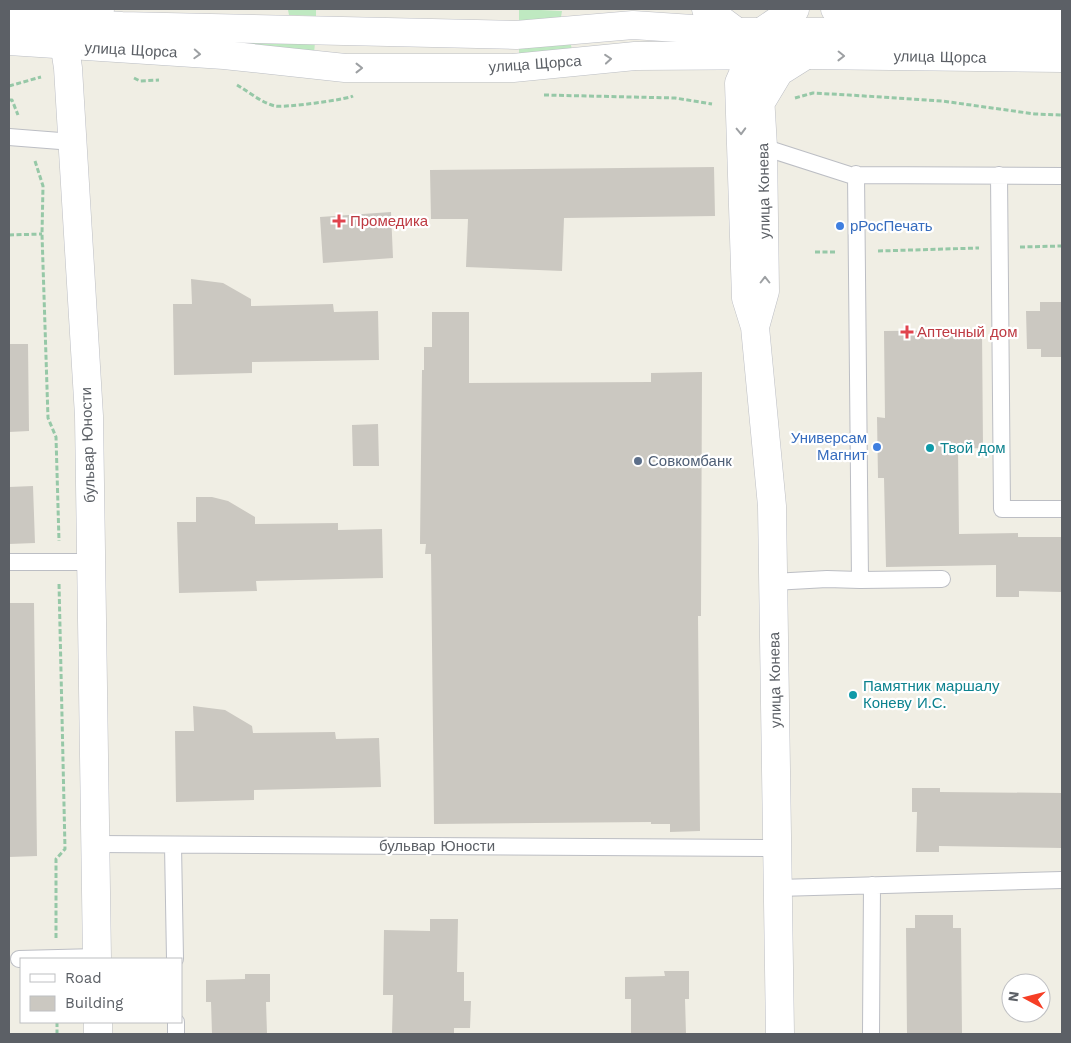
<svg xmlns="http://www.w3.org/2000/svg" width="1071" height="1043" viewBox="0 0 1071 1043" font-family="'Work Sans',sans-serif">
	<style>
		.green { fill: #bfe9c1 }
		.building { fill: #cbc8c1 }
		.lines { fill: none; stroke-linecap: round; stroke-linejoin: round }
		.service-casing { stroke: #bcbec4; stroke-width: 18 }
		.minor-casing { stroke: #bcbec4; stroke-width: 29 }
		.tertiary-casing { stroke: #bcbec4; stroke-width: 29 }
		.secondary-casing { stroke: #babdc3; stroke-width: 29 }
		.path { stroke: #96c8a7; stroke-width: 3; stroke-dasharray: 5 2.5; stroke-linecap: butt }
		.service { stroke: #fff; stroke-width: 16 }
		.minor { stroke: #fff; stroke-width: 28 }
		.tertiary { stroke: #fff; stroke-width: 28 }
		.secondary { stroke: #fff; stroke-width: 28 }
		.oneway { stroke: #9da0a3 }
		.health-dot { fill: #e0444e; stroke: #fff; stroke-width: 2 }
		.shop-dot { fill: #3f7fe0; stroke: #fff; stroke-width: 2 }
		.culture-dot { fill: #0f9aa8; stroke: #fff; stroke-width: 2 }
		.service-dot { fill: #5c6f8a; stroke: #fff; stroke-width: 2 }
		.labels { text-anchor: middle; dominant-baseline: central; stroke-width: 4.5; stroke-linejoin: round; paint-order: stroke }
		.street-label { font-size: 15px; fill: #5c6066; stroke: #fff }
		.health-label { font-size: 15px; fill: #be3a42; stroke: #fff; text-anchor: start }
		.shop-label { font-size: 15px; fill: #366cbe; stroke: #fff; text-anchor: start }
		.culture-label { font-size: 15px; fill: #0d838f; stroke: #fff; text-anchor: start }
		.service-label { font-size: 15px; fill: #4e5e75; stroke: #fff; text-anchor: start }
	</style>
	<rect width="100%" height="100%" fill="#f0eee4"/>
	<!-- green -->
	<path class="green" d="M295,9H316V16L289,15L288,10Z
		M519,9L562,11L561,17L519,22Z
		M250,40L315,42L314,54L251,46Z
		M571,45L572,51L519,58V46Z"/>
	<!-- building -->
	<path class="building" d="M714,167L715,216L564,218L562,271L466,267L468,219H431L430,170Z
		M391,212L393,258L323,263L320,217Z
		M191,279L223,283L251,299V306L333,304L334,312L378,311L379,360L252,362V373L174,375L173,304H192Z
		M1040,302H1062V357H1041V349H1027L1026,311H1040Z
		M432,312H469V383L651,382V373L702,372L701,616H698L700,831L670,832V824H651V822L434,824L431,554H425L426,544H420L422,370H424V347H432Z
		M982,330L983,448L958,449L959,534L1018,533V537H1062V592L1019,591V597H996V565L886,567L884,478H878L877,417L885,418L884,331Z
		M9,344H28L29,431L9,432Z
		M378,424L379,466H353L352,425Z
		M33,486L35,543L9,544V487Z
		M196,497H212L228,501L255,517V524L338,523V530L382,529L383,578L256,581L257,591L179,593L177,522H196Z
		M9,603H34L37,856L9,857Z
		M193,706L225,710L252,726L253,733L335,732L336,739L379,738L381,787L254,790V800L176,802L175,731H194Z
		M912,788H940V792L1062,793V848L939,846V852H916L917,812H912Z
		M915,915H953V928H961L962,1034H907L906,928H915Z
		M430,919H458L457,972H464V1001H471L470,1028H454V1034H392L393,995H383L384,930L430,931Z
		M664,971H689V999H685L686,1034H631V999H625V977L665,976Z
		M245,974H270V1002H266L267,1034H212L211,1002H206V980L245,979Z"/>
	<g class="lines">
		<!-- service casing -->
		<g class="service-casing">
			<path id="service" d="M9,137L73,142
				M763,147L850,175L1062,176
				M999,175L1002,509H1062
				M9,562H91
				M860,580L942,579
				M773,582L827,579L860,580L856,174
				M95,844L778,848
				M173,845L175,959
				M778,888L1062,880
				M19,959L97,957
				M176,1022V1034
				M871,1034L872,885"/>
		</g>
		<!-- minor casing -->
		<g class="minor-casing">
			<path id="minor" d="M9,20L122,26L516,35L633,25L737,32H846L1062,38"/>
		</g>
		<!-- tertiary casing -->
		<g class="tertiary-casing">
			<path id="tertiary" d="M54,9L61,22L68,68L89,416L97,959
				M706,9L737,32L759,78L763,147L765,291L755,327
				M64,46L81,23L100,9
				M761,102L779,72L806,55
				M98,1022V1034
				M780,1034L772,506L755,327L746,298L739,83L761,32L795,9"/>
		</g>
		<!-- secondary casing -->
		<g class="secondary-casing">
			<path id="secondary" d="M835,9L1062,13
				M9,41L224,55L345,68H513L635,56L806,55L1062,58"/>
		</g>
		<!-- path -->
		<path class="path" d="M134,78L140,81L159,80
			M237,85C249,92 262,103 275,106C282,108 345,100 353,96
			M9,86L41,77
			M544,95L675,98L712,104
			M795,98L813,93L849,95L942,101L1035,114L1062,115
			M9,100H12L18,115
			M35,161L43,186L42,234L48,418L56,437L59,541
			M9,235L42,234
			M1020,247L1062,246
			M878,251L979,248
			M815,252H837
			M56,938V859L65,849L59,583
			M57,1022V1034"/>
		<!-- service -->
		<use href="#service" class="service"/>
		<!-- minor -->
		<use href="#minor" class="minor"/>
		<!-- tertiary -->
		<use href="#tertiary" class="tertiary"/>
		<!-- secondary -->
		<use href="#secondary" class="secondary"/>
	</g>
	<!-- one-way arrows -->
	<defs><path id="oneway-chevron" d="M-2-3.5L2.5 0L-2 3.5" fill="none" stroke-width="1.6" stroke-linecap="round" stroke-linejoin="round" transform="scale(1.25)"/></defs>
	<g class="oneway">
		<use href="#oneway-chevron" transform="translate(197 54) rotate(3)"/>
		<use href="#oneway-chevron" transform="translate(841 56) rotate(1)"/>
		<use href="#oneway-chevron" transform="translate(608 59) rotate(-5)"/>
		<use href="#oneway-chevron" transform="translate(359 68)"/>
		<use href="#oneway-chevron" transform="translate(741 131) rotate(88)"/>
		<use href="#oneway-chevron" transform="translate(765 280) rotate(-90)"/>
	</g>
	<!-- markers -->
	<g class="health-dot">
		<path d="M336.5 213.5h5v5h5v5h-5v5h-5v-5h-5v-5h5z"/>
		<path d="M904.5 324.5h5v5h5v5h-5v5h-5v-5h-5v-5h5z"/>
	</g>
	<g class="shop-dot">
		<circle cx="840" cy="226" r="5"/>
		<circle cx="877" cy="447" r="5"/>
	</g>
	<g class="culture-dot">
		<circle cx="930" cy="448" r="5"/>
		<circle cx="853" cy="695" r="5"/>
	</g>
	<circle class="service-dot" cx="638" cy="461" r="5"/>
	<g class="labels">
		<!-- street labels -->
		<g class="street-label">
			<text transform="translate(131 50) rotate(3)">улица Щорса</text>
			<text transform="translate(940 57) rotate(1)">улица Щорса</text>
			<text transform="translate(535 64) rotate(-4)">улица Щорса</text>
			<text transform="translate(764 191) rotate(-91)">улица Конева</text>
			<text transform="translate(88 445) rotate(-92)">бульвар Юности</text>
			<text transform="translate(775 680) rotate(-91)">улица Конева</text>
			<text x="437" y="846">бульвар Юности</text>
		</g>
		<!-- health labels -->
		<g class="health-label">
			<text x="350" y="221">Промедика</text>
			<text x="917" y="332">Аптечный дом</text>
		</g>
		<!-- shop labels -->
		<g class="shop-label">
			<text x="850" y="226">рРосПечать</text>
			<text x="867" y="438" text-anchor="end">Универсам<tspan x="867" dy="17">Магнит</tspan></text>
		</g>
		<!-- culture labels -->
		<g class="culture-label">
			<text x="940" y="448">Твой дом</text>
			<text x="863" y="686">Памятник маршалу<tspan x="863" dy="17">Коневу И.С.</tspan></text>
		</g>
		<!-- service labels -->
		<g class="service-label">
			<text x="648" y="461">Совкомбанк</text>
		</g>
	</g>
	<!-- border -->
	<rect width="1071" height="1043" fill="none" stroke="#5c6066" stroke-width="20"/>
	<!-- legend -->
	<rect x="20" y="958" width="162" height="65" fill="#ffffff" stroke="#bebfc2"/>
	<rect x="30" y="974" width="25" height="8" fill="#ffffff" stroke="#bebfc2"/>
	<text x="65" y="983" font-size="15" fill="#5c6066">Road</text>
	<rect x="30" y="996" width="25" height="15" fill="#cbc8c1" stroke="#bebfc2"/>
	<text x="65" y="1008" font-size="15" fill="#5c6066">Building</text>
	<!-- north arrow -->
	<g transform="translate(1026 998) rotate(277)"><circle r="24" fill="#ffffff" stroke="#bebfc2"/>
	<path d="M0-4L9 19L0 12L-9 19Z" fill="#f63e25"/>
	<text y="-8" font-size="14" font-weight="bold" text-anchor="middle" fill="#5c6066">N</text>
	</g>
</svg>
